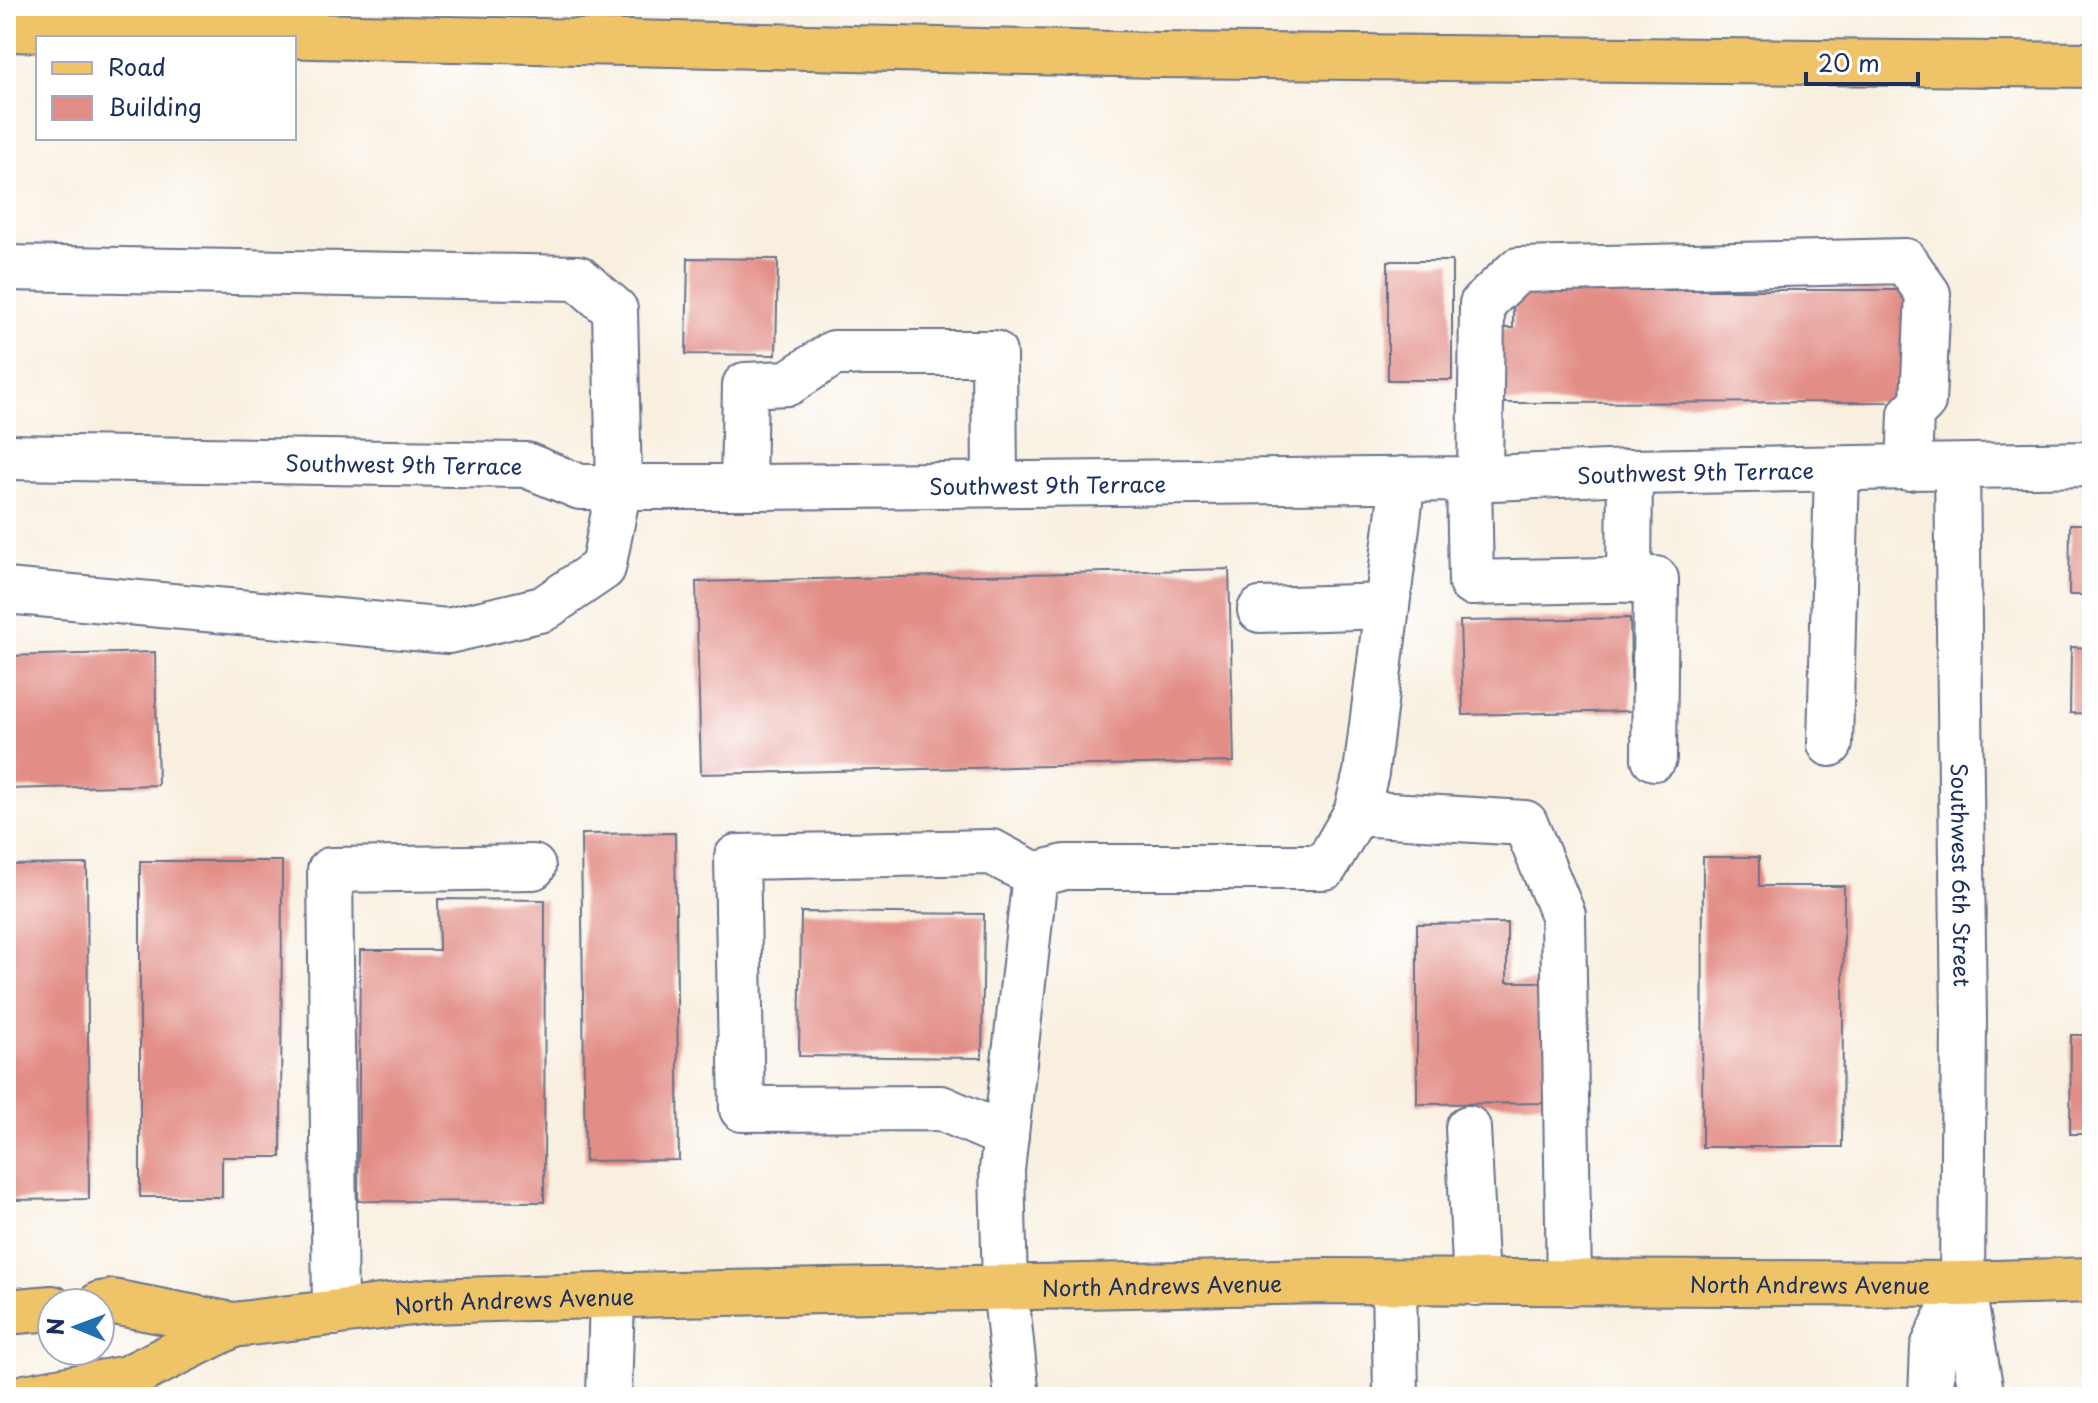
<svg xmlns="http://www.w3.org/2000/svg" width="2098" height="1403" viewBox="0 0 2098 1403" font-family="'Playpen Sans',sans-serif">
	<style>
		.building { fill: #e28d85 }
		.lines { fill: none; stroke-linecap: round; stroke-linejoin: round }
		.minor-casing { stroke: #68728b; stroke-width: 48 }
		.major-casing { stroke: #68728b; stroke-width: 48 }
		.highway-casing { stroke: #68728b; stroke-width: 48 }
		.minor { stroke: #fff; stroke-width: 44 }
		.major { stroke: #efc469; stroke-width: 44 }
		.highway { stroke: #efc469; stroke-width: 44 }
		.labels { text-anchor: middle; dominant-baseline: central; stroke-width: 6; stroke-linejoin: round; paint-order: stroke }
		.street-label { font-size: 22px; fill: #1b2f5e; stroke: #fff }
	</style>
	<rect width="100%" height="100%" fill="#fff"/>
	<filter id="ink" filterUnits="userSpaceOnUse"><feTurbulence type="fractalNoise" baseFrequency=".0125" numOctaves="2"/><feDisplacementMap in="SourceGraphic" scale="16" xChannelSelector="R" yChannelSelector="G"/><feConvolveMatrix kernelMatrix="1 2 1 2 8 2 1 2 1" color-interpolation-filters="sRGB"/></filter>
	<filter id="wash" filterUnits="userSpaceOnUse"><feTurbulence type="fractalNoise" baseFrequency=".006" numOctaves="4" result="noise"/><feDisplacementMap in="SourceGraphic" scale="32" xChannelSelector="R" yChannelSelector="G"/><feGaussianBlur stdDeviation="1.8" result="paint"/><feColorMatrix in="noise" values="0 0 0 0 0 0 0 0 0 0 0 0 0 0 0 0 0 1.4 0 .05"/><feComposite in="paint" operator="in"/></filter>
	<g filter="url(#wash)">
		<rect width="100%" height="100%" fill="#f8efdf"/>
		<g id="blocks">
			<!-- building -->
			<path class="building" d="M688,258L778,259L776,355L686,354Z
				M1388,261H1452V380H1388Z
				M1513,290H1910V402L1487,403V328H1513Z
				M2070,524H2092V595H2069Z
				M1229,569L1234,762L701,774L696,582Z
				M1630,618L1632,711L1463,715L1460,621Z
				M2071,647L2092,648V714L2070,713Z
				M155,652L158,785L6,789V656Z
				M675,833L679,1160L585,1161L581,834Z
				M1703,857H1759V886H1844L1842,1147H1702Z
				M140,861H282L281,1157H222V1197H140Z
				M87,864L89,1199L6,1200V865Z
				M438,899L545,900L544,1202L358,1201L360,950H439Z
				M801,912L984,914L982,1058L799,1056Z
				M1507,923V982H1552L1553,1103L1417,1104V924Z
				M2071,1035H2092V1134H2070Z"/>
		</g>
	</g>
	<g filter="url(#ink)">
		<use href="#blocks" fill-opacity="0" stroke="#68728b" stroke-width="2"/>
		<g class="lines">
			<!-- minor casing -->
			<g class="minor-casing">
				<g id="minor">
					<path d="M6,268L578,278L615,310L619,487L603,568L543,609L448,631L6,591"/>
					<path id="s1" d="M6,457L526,465L580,487H760L1469,479L1630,472L2092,464"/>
					<path id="s2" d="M1957,467L1964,1022L1962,1284L1982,1397"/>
					<path d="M1480,478L1482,304L1518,270L1905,261L1928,294L1923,402L1911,414L1909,468"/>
					<path d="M1469,479L1471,583L1656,579L1654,758"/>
					<path d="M743,487L745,385L788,383L834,353H994L995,484"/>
					<path d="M1629,580L1630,472"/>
					<path d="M1260,610L1387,606"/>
					<path d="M1830,744L1837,469"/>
					<path d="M1356,813L1525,823L1563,915L1569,1283"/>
					<path d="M1468,1128L1476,1283"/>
					<path d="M1006,1136L941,1108L742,1109L737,857L992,852L1035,875"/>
					<path d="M1394,1282L1396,1397"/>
					<path d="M335,1313L330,870L533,867"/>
					<path d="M609,1397L612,1296"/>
					<path d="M1017,1397L1005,1287L1002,1170L1035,875L1065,867H1325L1356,813L1366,773L1403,479"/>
					<path d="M1931,1397L1933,1347L1962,1284"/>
				</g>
			</g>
			<!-- major casing -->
			<g class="major-casing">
				<g id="major">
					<path id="s3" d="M100,1304L113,1302L233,1325L429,1301L628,1295L1326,1281L1962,1284L2092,1280"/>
					<path d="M6,1312L52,1308"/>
					<path d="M25,1397L127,1378L233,1325"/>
				</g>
			</g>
			<!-- highway casing -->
			<g class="highway-casing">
				<path id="highway" d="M6,29L1158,55L2092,65"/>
			</g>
			<!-- minor -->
			<use href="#minor" class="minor"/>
			<!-- major -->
			<use href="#major" class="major"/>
			<!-- highway -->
			<use href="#highway" class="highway"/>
		</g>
	</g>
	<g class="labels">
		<!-- street labels -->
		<g class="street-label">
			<text stroke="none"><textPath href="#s1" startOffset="398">Southwest 9th Terrace</textPath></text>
			<text stroke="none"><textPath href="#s1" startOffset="1694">Southwest 9th Terrace</textPath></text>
			<text stroke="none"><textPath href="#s1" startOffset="1046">Southwest 9th Terrace</textPath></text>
			<text stroke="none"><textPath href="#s2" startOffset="408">Southwest 6th Street</textPath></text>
			<text stroke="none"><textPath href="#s3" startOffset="1714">North Andrews Avenue</textPath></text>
			<text stroke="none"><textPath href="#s3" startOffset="1066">North Andrews Avenue</textPath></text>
			<text stroke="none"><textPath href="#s3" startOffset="418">North Andrews Avenue</textPath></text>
		</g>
	</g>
	<!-- margin -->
	<rect width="2098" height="1403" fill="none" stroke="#fff" stroke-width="32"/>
	<!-- legend -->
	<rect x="36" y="36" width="260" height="104" fill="#ffffff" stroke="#a4acbf" stroke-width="2"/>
	<rect x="52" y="62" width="40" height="12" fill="#efc469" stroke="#a4acbf" stroke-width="2"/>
	<text x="108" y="76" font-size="24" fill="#1b2f5e">Road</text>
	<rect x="52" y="96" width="40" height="24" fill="#e28d85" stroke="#a4acbf" stroke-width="2"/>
	<text x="108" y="116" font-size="24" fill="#1b2f5e">Building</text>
	<!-- north arrow -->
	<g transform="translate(76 1327) rotate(271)"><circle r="38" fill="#ffffff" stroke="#a4acbf" stroke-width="2"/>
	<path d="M0-6L14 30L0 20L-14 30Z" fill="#1f6fb2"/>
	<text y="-12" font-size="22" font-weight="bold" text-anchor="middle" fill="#1b2f5e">N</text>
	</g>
	<!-- scale -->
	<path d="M1806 72v12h112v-12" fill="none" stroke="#1b2f5e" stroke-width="4"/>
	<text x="1818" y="72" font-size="24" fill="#1b2f5e" stroke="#ffffff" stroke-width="6" paint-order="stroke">20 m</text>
</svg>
